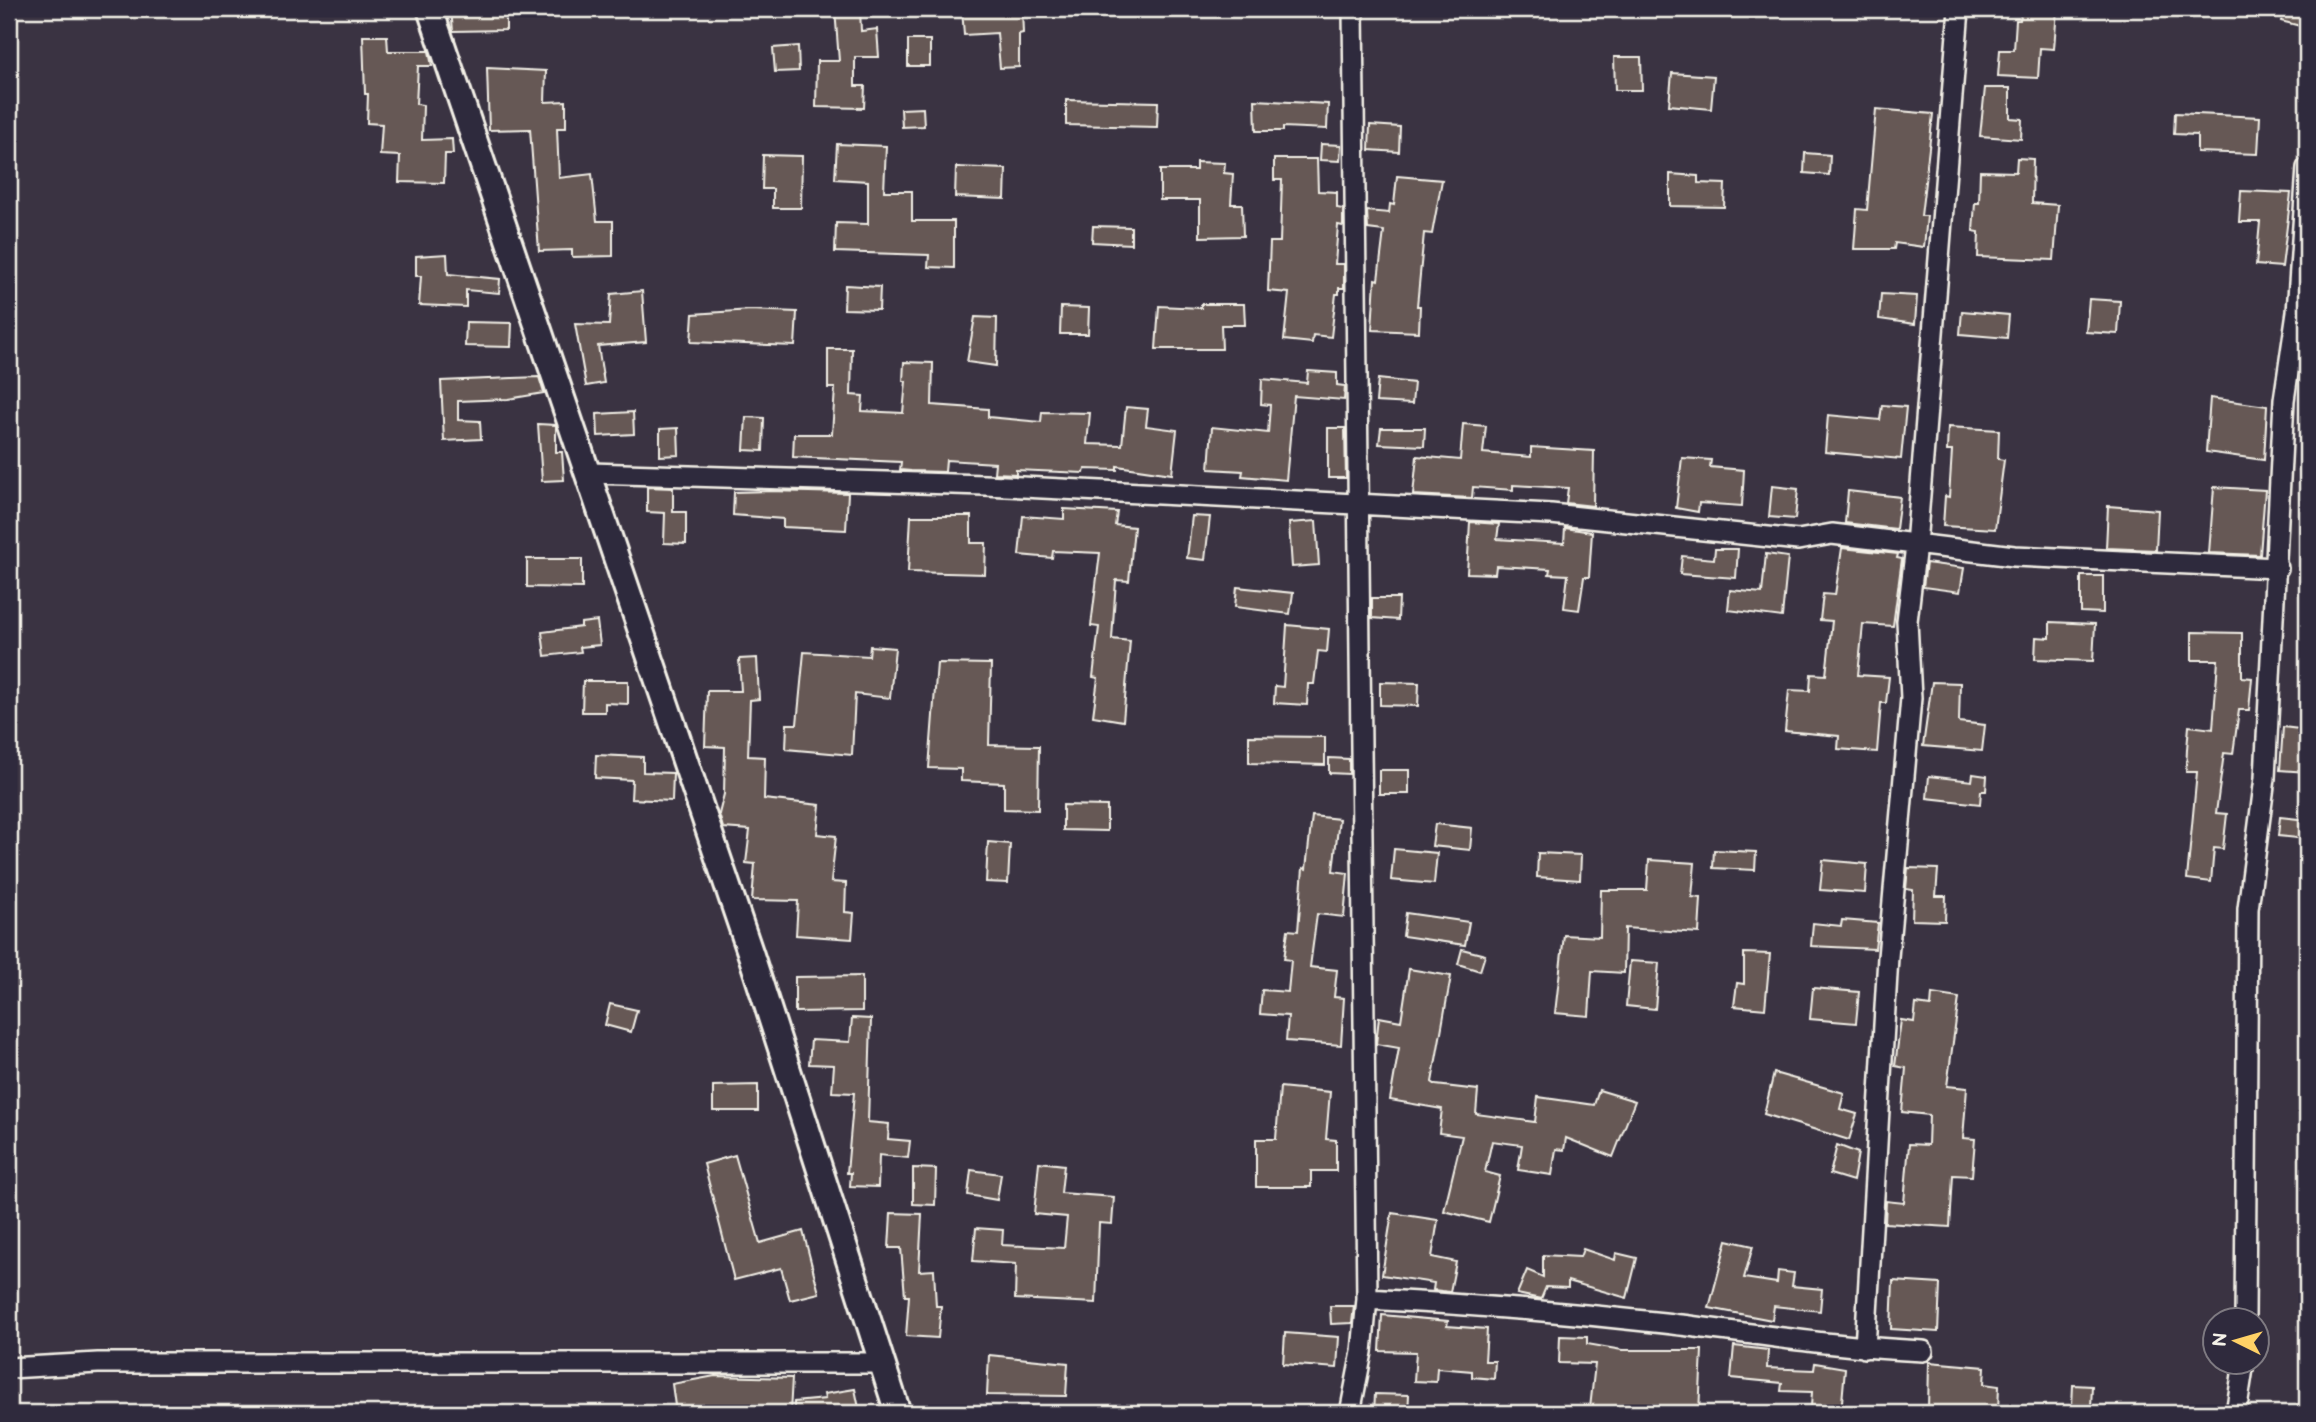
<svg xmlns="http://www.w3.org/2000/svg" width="2316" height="1422" viewBox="0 0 2316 1422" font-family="'Balsamiq Sans',sans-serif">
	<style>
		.building { fill: #665955; stroke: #f4f1e8; stroke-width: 2 }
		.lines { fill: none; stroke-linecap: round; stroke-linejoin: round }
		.minor-casing { stroke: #f4f1e8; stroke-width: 24 }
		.tertiary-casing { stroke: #f4f1e8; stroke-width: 30 }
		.minor { stroke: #2f2a3d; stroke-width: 19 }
		.tertiary { stroke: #2f2a3d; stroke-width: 24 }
	</style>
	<rect width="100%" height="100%" fill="#3a3342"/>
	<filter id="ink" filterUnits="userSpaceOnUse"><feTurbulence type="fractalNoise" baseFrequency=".0143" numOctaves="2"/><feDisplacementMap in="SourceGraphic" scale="14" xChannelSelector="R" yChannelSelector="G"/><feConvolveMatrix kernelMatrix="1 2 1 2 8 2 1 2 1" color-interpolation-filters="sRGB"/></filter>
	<g filter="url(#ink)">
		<!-- building -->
		<path class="building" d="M451,9H506V30L453,31Z
			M835,9H860L861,31L877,29L879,57H855V86H865L864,108L816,107L817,61H839Z
			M962,9H1022L1023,33L1019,34V67L1000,68L997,33L964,35Z
			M2021,9H2057L2054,49L2040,48L2038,78L1998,76L2000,50H2014L2016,20H2020Z
			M2284,9H2307L2304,27L2281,21Z
			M363,36H387L388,51H429L432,66H418L416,104L423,105L422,140L452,139L453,154H445L444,183L399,182L400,156L380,155L382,124L367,123L368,94H365Z
			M908,40H930V66H908Z
			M798,46L799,71L775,72L773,48Z
			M1614,57H1641L1642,90H1615Z
			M487,68L546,71L545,102L566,101V128H557L559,178L592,174L597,221H613V256L572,257V250L539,251L530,129L489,130Z
			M1672,73L1714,76L1711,109L1669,105Z
			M1985,88H2010V118L2022,119L2021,139L1980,136Z
			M1066,100L1158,102L1157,127L1066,125Z
			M1255,100L1328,104L1327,129L1283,127V131H1256Z
			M923,108L924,126L902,127L901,109Z
			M1876,109L1933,114L1921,216H1927L1924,247L1895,243L1894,249H1854L1857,209L1867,210Z
			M2175,113L2260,117L2258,154L2197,152V135L2174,134Z
			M1370,125L1400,127L1399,152L1369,150Z
			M837,144L886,146L884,191H912V221H954V268L928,267L929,255L835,252L836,223L868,224V181L835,179Z
			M1321,144L1341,145L1340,161L1320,160Z
			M1805,153L1830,155L1829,175L1804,173Z
			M763,155L802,156L801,208H773V189H762Z
			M2017,158L2033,159L2032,203L2058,205L2054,260L1978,257L1979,232L1973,231L1975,203H1979L1980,171L2016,172Z
			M1274,159H1317L1318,191L1337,192V208L1343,209V226L1338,225L1335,264H1344V288H1339V294H1336L1331,337L1313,335L1312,343L1284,340L1289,293L1268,291L1270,242H1280L1282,180H1274Z
			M1196,162L1225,163L1224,173L1233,174L1231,204H1242L1243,236L1200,237V200H1160V170H1196Z
			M956,167L1006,169L1005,199L955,197Z
			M1670,174L1698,176V183L1725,184L1724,207L1670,206Z
			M1397,176L1442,180L1432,234L1424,233L1417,306H1420L1419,332L1372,330L1375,279L1378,280L1384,231L1368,229L1367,211L1389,213L1390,204L1394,205Z
			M2241,191L2291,193L2282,267L2256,265L2260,222H2239Z
			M1093,226L1131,227V244L1092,242Z
			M447,254L448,274L500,279L499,293L466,290V307L419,305L421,276H416V256Z
			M845,285L880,287L879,310L844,309Z
			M642,291L646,342L598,346L604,383L586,386L575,324L609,325L611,294Z
			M1881,294L1917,296L1915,324L1879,319Z
			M2089,299L2120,301L2118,334L2086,332Z
			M1201,304H1244L1245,325H1221L1222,349H1156L1159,306L1201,308Z
			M1061,307L1089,308L1088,334H1060Z
			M751,310L797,312L795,346L691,342L693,314Z
			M1962,311L2009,315L2007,338L1960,334Z
			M975,317L997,318L996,366L967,362Z
			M466,322L512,323L511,347L465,346Z
			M828,349H852L851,395L863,396L862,411L903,413L906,381H903L904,362L933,363L932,405L988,409V417L1041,422L1042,412L1090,413L1087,444L1122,445L1126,407L1148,409L1146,426L1177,430L1172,474L1117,466V470L1085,469L1084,473L1016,470V474L994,473L995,463L946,460L945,472L911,471L900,470L901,462L793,457L794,434H832L835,388H828Z
			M1308,371L1337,373V385L1345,386L1344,400L1294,396L1286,480L1242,476L1243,471L1209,469L1212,427L1268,433L1270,405L1261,404L1262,379L1307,383Z
			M539,377L544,393L508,399L458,401V420L480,421L481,439L444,441L441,381Z
			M1378,379L1414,383L1412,404L1376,402Z
			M2210,398L2267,406L2264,460L2206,452Z
			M1882,405L1906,407L1901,459L1825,452L1828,415L1880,420Z
			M633,412L634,434L598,436L597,414Z
			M746,417L764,418L763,451L744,450Z
			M538,424L556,425V452H562L564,480L542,481Z
			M1463,424L1486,426L1483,453L1531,457V447L1594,451L1593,506L1566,503L1568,488L1513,485V490L1473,487L1472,498L1413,495L1417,456L1460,460Z
			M1948,427L1999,430L1998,459L2004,460L1995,529L1943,526L1945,496L1949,497L1952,451H1947Z
			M678,428L679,455L660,456V429Z
			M1328,428H1345L1346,478H1328Z
			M1381,428H1425L1424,446L1379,444Z
			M1682,458L1711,460L1710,467L1744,470L1742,506L1699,503L1698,512L1676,508Z
			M1772,486L1798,489L1795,519L1769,517Z
			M647,487L673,488V512H686V544L664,543L665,513L647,512Z
			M2214,487L2265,490L2260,555L2209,553Z
			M770,491L848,493L846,530L783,527V519L733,515L734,492Z
			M1848,491L1900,497L1896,529L1845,523Z
			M2108,506L2158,510L2156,550L2106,548Z
			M1064,509L1117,512L1115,525L1134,527L1129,581L1116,580L1112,639L1130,641L1123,721L1093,716L1098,678L1093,677L1099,627L1091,626L1100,553L1053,551L1052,558L1019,555L1023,516L1064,519Z
			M911,516H971V543H986L985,574L908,572Z
			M1192,516L1210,517L1205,560L1187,558Z
			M1316,521L1319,565L1292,567L1289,523Z
			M1470,522L1499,524L1497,539L1564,543L1565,528L1592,532L1589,577H1584L1579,610L1564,608L1568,575L1549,574L1550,569L1496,566L1495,574L1467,573Z
			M1842,548L1898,554L1897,558L1902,559L1893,626L1863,624L1858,675L1889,677L1886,703H1881L1877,752L1838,749L1839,736L1785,731L1789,690L1810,691L1811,674L1826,675L1832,621L1820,620L1823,594L1835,595Z
			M1715,549H1738L1736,578L1680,574L1682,556L1714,559Z
			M1766,554L1788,557L1782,617L1728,610L1730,590L1762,593Z
			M527,559H582V588L527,587Z
			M1926,563L1964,568L1960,592L1923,587Z
			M2081,576H2103V613L2081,612Z
			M1237,587L1293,593L1290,614L1235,607Z
			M1372,598H1399L1398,620L1372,618Z
			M597,621L600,645L580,647L581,652L545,656L542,632L581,627V623Z
			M2050,622L2095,624L2093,661L2035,659L2036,637L2050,638Z
			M1287,625L1329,629L1327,652L1318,651L1314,684H1308L1307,705L1274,703L1275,686L1283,687Z
			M2192,632L2242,633V677L2252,678L2249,710H2239L2233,754L2224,753L2216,813L2227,814L2223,849L2214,848L2211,882L2187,879L2197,772H2186L2187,749L2189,726L2213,729L2218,660H2192Z
			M870,646L895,648L890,698L855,694L852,755L786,749L787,724H797L804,652L869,656Z
			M757,658L759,699L750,700L748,756L765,757L764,799L820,805L817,834L836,836L831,882L846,883L845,912L854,913L852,939L796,935L798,901L752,900L755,864L746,863L750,830L723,828L719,814L724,794L725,747L705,746L707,691H741L739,659Z
			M937,663L991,664L989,745L1039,746L1038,810L1004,809V783L961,781V769L929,768Z
			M583,681H628V704L605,703V712H582Z
			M1380,682L1419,683L1418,706L1380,705Z
			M1932,682L1960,683L1959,722L1985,725L1982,751L1923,746Z
			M2283,727L2307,730V772L2280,770Z
			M1249,736L1325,737V765L1249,763Z
			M596,755L643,757V772L673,773L672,801L631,799L632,780L595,778Z
			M1329,758L1349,759V774L1329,773Z
			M1379,770H1409V794H1379Z
			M1973,774L1987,776L1986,791H1981L1980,804L1927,798L1929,776L1972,781Z
			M1063,805L1107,806V831L1063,830Z
			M1312,816L1339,819L1333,871L1348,873L1344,917L1317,914L1310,967L1337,970L1334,997L1344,998L1341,1045L1286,1041L1288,1016L1260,1014L1262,990L1288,992L1291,960L1284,959L1288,930L1298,931L1303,868L1306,869Z
			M2280,817L2307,820V839L2278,836Z
			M1435,824L1472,828L1470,850L1432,846Z
			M988,842L1010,844L1008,883L986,882Z
			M1394,849L1437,853L1434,884L1391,880Z
			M1714,850L1756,852L1755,870L1713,868Z
			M1538,853L1581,855L1580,880L1537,877Z
			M1649,860L1695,863L1692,897L1701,898L1699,933L1625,928L1624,973L1592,971L1589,1016L1555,1013L1564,935L1600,937L1601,890H1647Z
			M1823,860L1867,864L1865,893L1820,890Z
			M1908,868L1938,869L1936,896H1946L1945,921L1912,920L1913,890L1906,889Z
			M1406,913L1469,922L1465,945L1403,936Z
			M1842,920L1878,923L1875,949L1811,946L1813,923L1841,926Z
			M1462,949L1485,955L1480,971L1458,964Z
			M1744,953L1770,954L1765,1009L1734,1006L1737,983L1744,984Z
			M1630,961L1659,963L1655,1009L1626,1006Z
			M1409,969L1451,976L1432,1082L1436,1085L1478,1090L1476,1114L1535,1122L1538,1097L1594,1105L1599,1090L1635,1101L1613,1157L1566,1138L1564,1150L1556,1149L1552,1175L1518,1170L1522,1145L1492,1141L1485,1172L1500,1176L1489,1222L1444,1211L1462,1136L1439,1133L1442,1109L1390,1100L1399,1048L1376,1044L1379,1017L1401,1021Z
			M862,976V1011L795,1012V977Z
			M1813,988L1859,992L1856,1023L1810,1019Z
			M1932,994L1959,998L1947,1086L1967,1088L1963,1138L1975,1139L1972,1176L1953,1175L1950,1227L1885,1223L1886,1201L1904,1203L1909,1144L1928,1145L1929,1115L1902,1112L1906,1068L1895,1066L1901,1020L1914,1022L1916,1004L1931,1006Z
			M610,1004L637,1010L631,1032L605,1025Z
			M852,1018L871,1019L868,1122L889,1124L888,1139L910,1141L908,1158L879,1155L878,1187L850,1186L851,1173H847L854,1093L832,1092L834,1065L809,1064L811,1040L850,1042Z
			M1774,1073L1844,1093L1840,1109L1857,1114L1849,1140L1764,1114Z
			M758,1085V1111H713V1086Z
			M1280,1087L1330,1092L1326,1139L1336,1140V1171H1311V1187H1256V1139H1276Z
			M1837,1145L1858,1153L1853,1181L1830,1174Z
			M735,1155L760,1243L803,1231L819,1293L790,1300L781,1268L734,1280L704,1164Z
			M1039,1162L1064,1165L1061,1193L1114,1197L1112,1224L1099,1223L1096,1303L1015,1299L1016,1264L973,1261L976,1228L1003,1230L1002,1245L1064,1248L1067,1217L1034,1214Z
			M913,1168L936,1169L935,1205L913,1204Z
			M971,1170L1001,1174L997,1200L968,1195Z
			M891,1213L922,1214L919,1271L934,1270L936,1306H941L938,1338L906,1336L909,1296H905L901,1248H889Z
			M1392,1213L1438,1220L1432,1257L1456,1262L1450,1292L1433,1290L1434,1283L1382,1275Z
			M1727,1240L1753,1246L1744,1278L1777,1283L1778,1271L1794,1273L1792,1286L1822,1289L1820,1311L1774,1306L1772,1320L1709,1308Z
			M1583,1249L1615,1260L1616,1253L1637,1258L1627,1298L1568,1281V1288L1546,1287L1541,1299L1517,1294L1527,1270L1543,1277V1255L1580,1257Z
			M1893,1281L1940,1284L1938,1332L1891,1329Z
			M1330,1306H1354L1352,1323L1331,1324Z
			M1382,1315L1448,1321L1447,1326L1487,1329L1485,1361H1495L1494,1379L1472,1377V1371L1437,1368L1436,1382L1414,1381L1416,1352L1380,1351Z
			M1285,1333L1339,1337L1337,1368L1283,1364Z
			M1560,1336L1587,1337V1344L1622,1350H1702L1699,1413H1633L1590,1408L1595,1364L1559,1363Z
			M1734,1346L1768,1350L1767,1368L1814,1370L1815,1363L1845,1368L1841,1413H1820L1821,1407H1811L1812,1392L1781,1391L1782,1383L1731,1378Z
			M989,1355L1068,1363L1066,1396L987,1395Z
			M1929,1362L1985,1367L1984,1384L1999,1386L1998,1410L1975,1409L1974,1413H1955L1928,1410Z
			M715,1376L792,1378L790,1413H676L672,1384Z
			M2073,1385L2092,1386L2091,1407L2072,1406Z
			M855,1389L860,1413H794V1402L825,1399L824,1394Z
			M1375,1394L1409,1395L1408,1413H1374Z"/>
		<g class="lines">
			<!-- minor casing -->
			<g class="minor-casing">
				<path id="minor" d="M590,473L985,485L1551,514L1798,540L1832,534L2014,556L2278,568
					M1367,1299C1466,1304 1565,1312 1664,1323C1750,1333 1836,1347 1923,1351
					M2245,1320L2248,909L2265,778L2284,400L2297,312L2307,168
					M1865,1348L1888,957L1911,698L1907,621L1916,545L1959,9
					M9,1368L98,1363H884
					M1350,1413L1362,1352L1367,1299L1353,9
					M2236,1413L2244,1362"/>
			</g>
			<!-- tertiary casing -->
			<g class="tertiary-casing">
				<path id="tertiary" d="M430,9L751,955L898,1413"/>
			</g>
			<!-- minor -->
			<use href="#minor" class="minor"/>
			<!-- tertiary -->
			<use href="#tertiary" class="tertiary"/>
		</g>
	</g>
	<!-- margin -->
	<rect width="2316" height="1422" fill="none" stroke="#2f2a3d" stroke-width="35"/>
	<rect x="18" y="18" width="2281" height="1387" fill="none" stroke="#f4f1e8" stroke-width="2.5" filter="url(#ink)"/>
	<!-- north arrow -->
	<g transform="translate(2236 1341) rotate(275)"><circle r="33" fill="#2f2a3d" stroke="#7e7a81" stroke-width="2"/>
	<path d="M0-5L12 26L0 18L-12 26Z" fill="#ffd166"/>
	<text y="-10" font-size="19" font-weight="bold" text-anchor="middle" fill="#f4f1e8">N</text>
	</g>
</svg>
